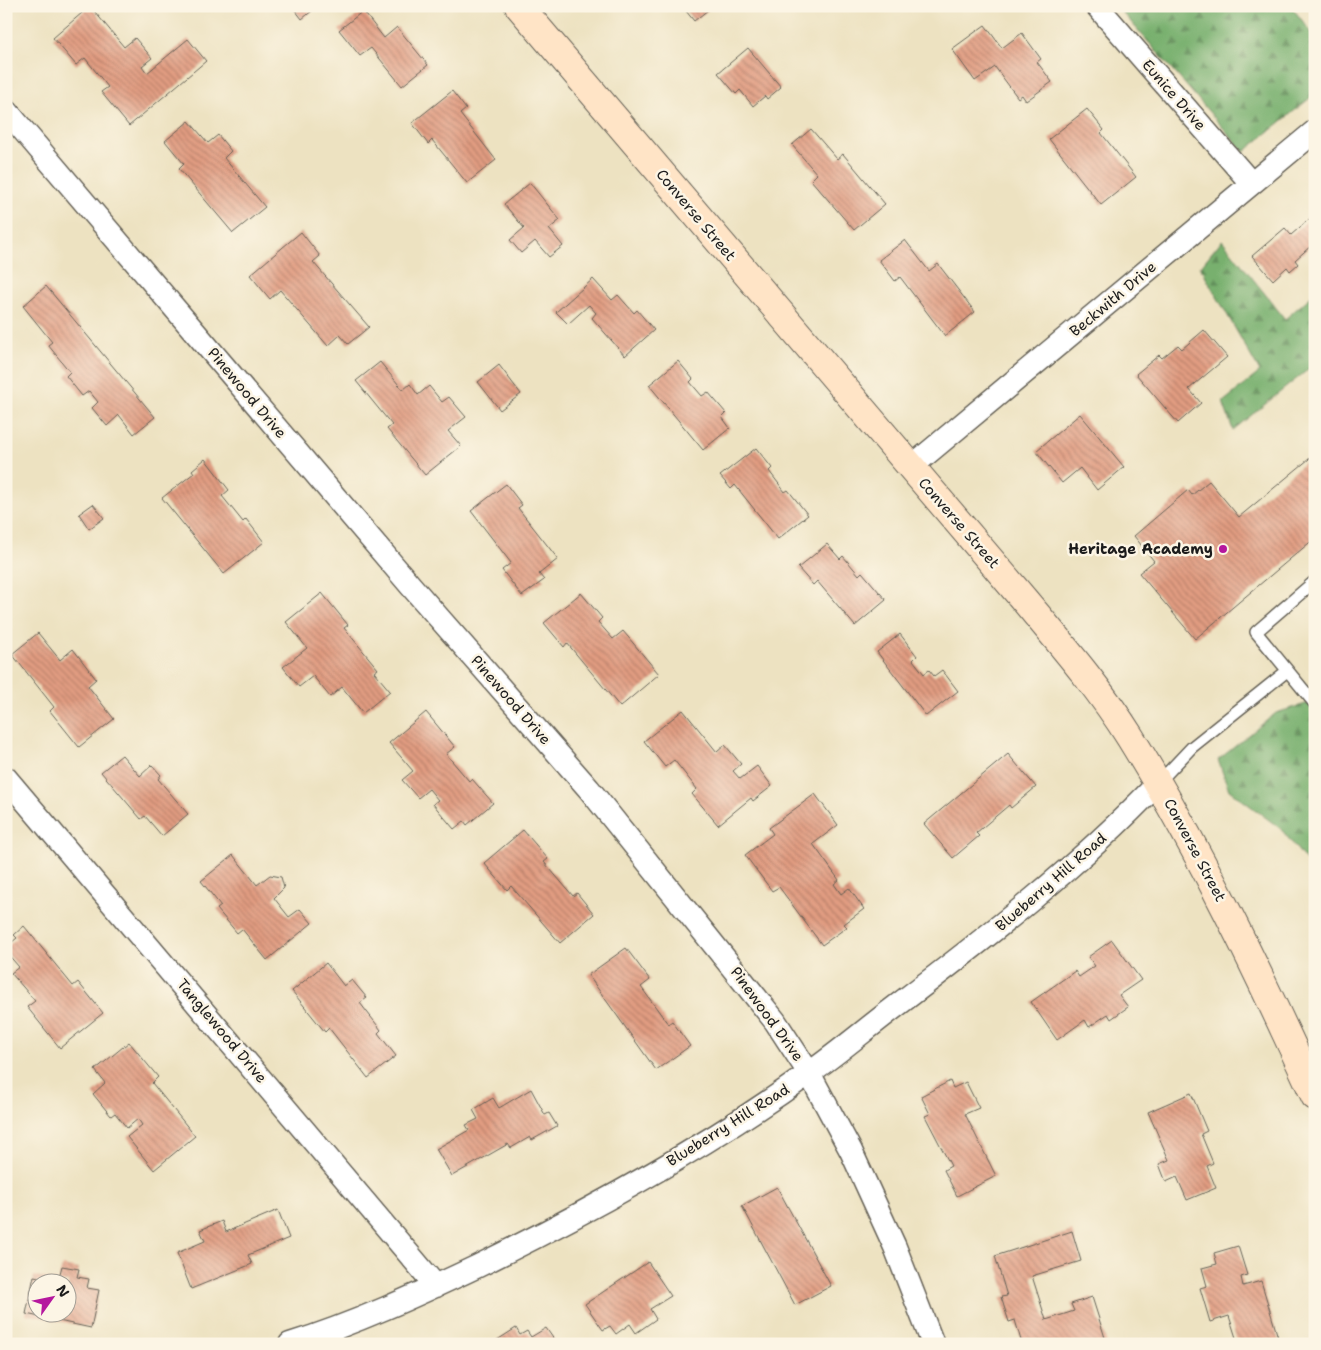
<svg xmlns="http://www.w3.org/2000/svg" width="1321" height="1350" viewBox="0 0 1321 1350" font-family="'Shantell Sans',sans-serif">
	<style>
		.forest { fill: url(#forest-firs); stroke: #4a6645 }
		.building { fill: url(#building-back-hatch); fill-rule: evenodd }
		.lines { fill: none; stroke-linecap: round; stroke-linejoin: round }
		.lane-casing { stroke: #656156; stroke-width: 14 }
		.street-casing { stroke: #656156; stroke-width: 25 }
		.secondary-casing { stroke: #656156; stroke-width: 30 }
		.lane { stroke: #fff; stroke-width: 11 }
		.street { stroke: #fff; stroke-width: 22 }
		.secondary { stroke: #ffe4c6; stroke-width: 28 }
		.poi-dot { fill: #b5179e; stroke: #fcf5e5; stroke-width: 2 }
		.labels { text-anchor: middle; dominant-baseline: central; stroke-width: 5; stroke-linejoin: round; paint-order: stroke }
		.street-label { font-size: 15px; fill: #1c1c1c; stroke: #fcf5e5 }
		.poi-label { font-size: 15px; font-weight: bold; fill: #1c1c1c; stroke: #fcf5e5; text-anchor: end }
	</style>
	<defs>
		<pattern id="forest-firs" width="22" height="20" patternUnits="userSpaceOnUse" patternTransform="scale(1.25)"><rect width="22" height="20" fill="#78b06e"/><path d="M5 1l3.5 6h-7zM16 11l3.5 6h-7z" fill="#628e5a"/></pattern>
		<pattern id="building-back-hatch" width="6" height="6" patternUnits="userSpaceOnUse" patternTransform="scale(1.25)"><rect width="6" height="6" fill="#e19c81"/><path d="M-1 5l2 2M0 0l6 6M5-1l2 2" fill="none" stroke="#b67e69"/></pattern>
	</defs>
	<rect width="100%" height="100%" fill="#fcf5e5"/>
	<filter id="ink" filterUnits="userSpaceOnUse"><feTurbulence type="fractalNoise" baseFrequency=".02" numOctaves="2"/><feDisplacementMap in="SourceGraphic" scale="10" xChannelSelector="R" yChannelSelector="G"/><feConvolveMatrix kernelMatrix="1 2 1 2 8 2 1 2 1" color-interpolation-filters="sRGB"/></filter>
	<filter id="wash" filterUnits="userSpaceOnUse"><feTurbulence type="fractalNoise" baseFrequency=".0096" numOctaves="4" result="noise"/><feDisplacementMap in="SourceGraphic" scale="20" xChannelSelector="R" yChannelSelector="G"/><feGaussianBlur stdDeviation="1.12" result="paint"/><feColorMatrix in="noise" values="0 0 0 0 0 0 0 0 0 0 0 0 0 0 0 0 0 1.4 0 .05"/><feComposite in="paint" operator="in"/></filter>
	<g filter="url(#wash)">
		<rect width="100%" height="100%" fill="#ede2c1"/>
		<!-- forest -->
		<path class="forest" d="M1117,6H1291L1315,37V94L1244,152Z
			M1222,240L1285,319L1315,293V364L1233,430L1223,402L1260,372L1200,267Z
			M1309,703L1315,711V872L1281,829L1229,790L1218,760L1276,713Z"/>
		<g id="blocks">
			<!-- building -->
			<path class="building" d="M90,6L124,47L135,38L152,58L142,66L147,73L188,39L206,61L129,126L101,92L108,87L85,58L76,65L53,38Z
				M292,6H318L302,19Z
				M682,6H713L694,21Z
				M363,11L384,38L397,27L428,65L402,86L371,48L360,56L339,30Z
				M985,25L1002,48L1022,33L1041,59L1037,62L1052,82L1026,101L1022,95L1018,98L995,67L975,81L952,49Z
				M748,48L781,87L767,99L765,96L753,106L740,90L736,94L718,73Z
				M452,91L466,109L460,114L496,160L467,183L432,140L428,144L412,123Z
				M1087,109L1104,130L1101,133L1136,177L1101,205L1049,139Z
				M189,121L208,143L218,135L231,151L224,158L265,207L233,233L179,169L184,164L165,141Z
				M811,129L837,159L843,154L885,204L854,230L811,180L817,174L792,145Z
				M530,183L560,220L549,229L563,246L549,257L535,241L521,253L510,240L524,228L504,204Z
				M1315,214V248L1312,245L1295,260L1298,264L1290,271L1287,267L1273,280L1252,256L1285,228L1291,235Z
				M301,232L320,256L313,262L369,327L348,344L340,335L328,346L280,290L270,299L250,275Z
				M905,240L929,271L938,264L975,312L945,336L900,277L895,281L879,260Z
				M593,279L612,300L618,295L634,313L637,310L654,330L625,356L592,318L596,313L589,305L568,324L556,312Z
				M46,286L155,417L134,434L119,415L107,426L92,408L98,402L89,391L82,396L66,376L70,372L48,345L52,342L23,306Z
				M1204,330L1227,357L1189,389L1201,403L1178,423L1136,374L1159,355L1162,358L1178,345L1182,349Z
				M678,361L693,379L690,382L702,396L708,392L726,413L722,417L730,428L703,450L649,385Z
				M380,362L403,390L410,384L418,395L429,386L442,402L449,397L466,417L448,431L461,446L425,475L387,429L392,425L356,381Z
				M499,365L521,394L500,410L478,382Z
				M1080,414L1124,467L1097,490L1080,468L1062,483L1036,451Z
				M756,448L772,468L769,471L785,492L788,490L808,515L778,539L735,485L731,489L720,476Z
				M1315,454V538L1195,639L1139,573L1154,561L1134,536L1188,490L1192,495L1209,481L1239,517Z
				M205,459L229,490L222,496L243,522L246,519L264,542L224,574L162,498L194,473L192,470Z
				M506,484L522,505L518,508L558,559L539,574L544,580L522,596L502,570L511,563L471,511Z
				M93,504L104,518L89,529L79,514Z
				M827,544L840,559L843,556L859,575L862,572L886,600L855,626L817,581L813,585L798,568Z
				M322,593L348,625L344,628L378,669L374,672L390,691L363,713L342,687L330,697L313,676L299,687L283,667L307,648L286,622Z
				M581,593L602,618L598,622L613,639L623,631L659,674L620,707L567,643L564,647L544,623Z
				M38,633L60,660L73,649L96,679L88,686L114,719L79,747L50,711L54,707L12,654Z
				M900,634L917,656L913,660L924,674L929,670L934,676L942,670L958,691L926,716L877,652Z
				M683,710L717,752L725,745L741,764L733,771L740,779L757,766L772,786L753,801L751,798L718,825L692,794L697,789L674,760L665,767L644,741Z
				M426,712L455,747L446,754L469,781L472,779L493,803L467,825L464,821L454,829L433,804L438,800L429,789L418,798L402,780L413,771L389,743Z
				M1008,754L1036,787L1011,808L1009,805L976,833L979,836L953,858L924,824Z
				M122,755L140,776L152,765L161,775L158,779L188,814L162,836L145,816L141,819L101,772Z
				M815,794L838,825L813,844L839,880L834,884L841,894L849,888L864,909L844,924L847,927L822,945L779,887L772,891L745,855L773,834L769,828Z
				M523,830L548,859L544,862L573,896L577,893L594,914L560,943L511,886L507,890L484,863Z
				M233,855L257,885L270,875L281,877L284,888L274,898L289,917L300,909L312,923L267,960L242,929L237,933L217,909L221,906L201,881Z
				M24,926L73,986L78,982L103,1013L60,1048L27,1007L35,1001L11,973L19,967L6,952V947L17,938L14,935Z
				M1112,940L1141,980L1119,995L1128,1007L1111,1019L1108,1014L1089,1027L1085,1020L1057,1040L1031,1002L1075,971L1079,977L1095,966L1088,957Z
				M626,948L650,980L641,987L668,1024L672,1021L690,1046L656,1070L588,975Z
				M326,963L344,986L352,980L367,998L360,1003L381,1030L378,1033L396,1056L368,1078L329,1028L325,1032L292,991Z
				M129,1042L158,1077L152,1083L195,1136L154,1170L127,1137L142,1125L138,1119L127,1128L115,1113L111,1116L93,1094L105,1083L95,1070Z
				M950,1081L953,1088L966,1082L979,1108L965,1114L996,1176L957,1196L944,1170L951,1166L925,1116L930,1114L921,1096Z
				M531,1089L545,1115L549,1113L557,1126L532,1140L530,1137L511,1148L508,1144L452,1176L436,1149L469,1130L466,1125L478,1119L473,1110L493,1098L499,1108Z
				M1191,1093L1207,1131L1201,1134L1213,1163L1207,1166L1216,1188L1187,1200L1177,1177L1166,1182L1159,1164L1169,1160L1148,1112Z
				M777,1187L831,1286L795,1305L742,1206Z
				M278,1210L289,1238L248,1255L252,1264L191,1289L177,1253L205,1241L200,1230L222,1221L226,1232Z
				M1072,1231L1081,1261L1032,1276L1046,1320L1074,1311L1071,1304L1092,1297L1107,1344H1022L1015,1320L1009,1322L1001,1297L1007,1296L995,1256Z
				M1238,1246L1247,1275L1241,1277L1243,1286L1261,1281L1280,1344H1238L1229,1316L1210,1322L1200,1288L1207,1286L1202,1268L1217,1264L1214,1253Z
				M648,1262L671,1296L650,1309L656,1319L636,1333L630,1324L616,1334L610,1326L603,1330L585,1304Z
				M62,1266L79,1269L77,1277L89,1279L87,1288L99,1290L91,1328L26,1314L34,1276L58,1281ZM38,1282H68V1312H38Z
				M516,1328L520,1335L527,1331L531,1337L546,1328L557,1344H491Z"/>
		</g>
	</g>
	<g filter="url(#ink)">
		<use href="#blocks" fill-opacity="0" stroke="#656156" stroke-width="1"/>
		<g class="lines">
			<!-- lane casing -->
			<g class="lane-casing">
				<path id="lane" d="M1315,581L1256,632L1315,704
					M1158,783L1192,747L1287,671"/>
			</g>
			<!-- street casing -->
			<g class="street-casing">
				<path id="street" d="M1097,6L1251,183
					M6,110L411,586L589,789L775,1021L809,1073L851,1151L895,1247L933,1344
					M911,467L1315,131
					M6,778L436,1286
					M290,1344C354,1324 417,1295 478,1266C592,1210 705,1148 808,1074C838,1053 866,1029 895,1007C987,937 1078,867 1158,783"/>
			</g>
			<!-- secondary casing -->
			<g class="secondary-casing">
				<path id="secondary" d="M519,6L1026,602C1062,645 1100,689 1130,737C1201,852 1259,973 1315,1096"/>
			</g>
			<!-- lane -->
			<use href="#lane" class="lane"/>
			<!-- street -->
			<use href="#street" class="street"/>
			<!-- secondary -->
			<use href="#secondary" class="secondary"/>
		</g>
	</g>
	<!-- markers -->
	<circle class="poi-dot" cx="1223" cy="549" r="5"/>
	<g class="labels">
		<!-- street labels -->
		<g class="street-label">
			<text transform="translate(1174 95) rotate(49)">Eunice Drive</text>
			<text transform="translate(696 215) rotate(50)">Converse Street</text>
			<text transform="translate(1113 299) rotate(-40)">Beckwith Drive</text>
			<text transform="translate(247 393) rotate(50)">Pinewood Drive</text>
			<text transform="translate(959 523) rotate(49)">Converse Street</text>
			<text transform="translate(511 700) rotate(49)">Pinewood Drive</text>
			<text transform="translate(1195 850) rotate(62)">Converse Street</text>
			<text transform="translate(1051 882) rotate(-41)">Blueberry Hill Road</text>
			<text transform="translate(767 1014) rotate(54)">Pinewood Drive</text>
			<text transform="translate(222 1031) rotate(50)">Tanglewood Drive</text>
			<text transform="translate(728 1125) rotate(-32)">Blueberry Hill Road</text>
		</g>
		<!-- poi labels -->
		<g class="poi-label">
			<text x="1213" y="549">Heritage Academy</text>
		</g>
	</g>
	<!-- margin -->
	<rect width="1321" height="1350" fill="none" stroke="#fcf5e5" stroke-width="25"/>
	<!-- north arrow -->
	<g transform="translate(52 1298) rotate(57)"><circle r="24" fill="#fcf5e5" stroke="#a29e95"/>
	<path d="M0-4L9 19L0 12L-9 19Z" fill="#b5179e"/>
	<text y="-8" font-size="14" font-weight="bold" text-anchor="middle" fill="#1c1c1c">N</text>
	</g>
</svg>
